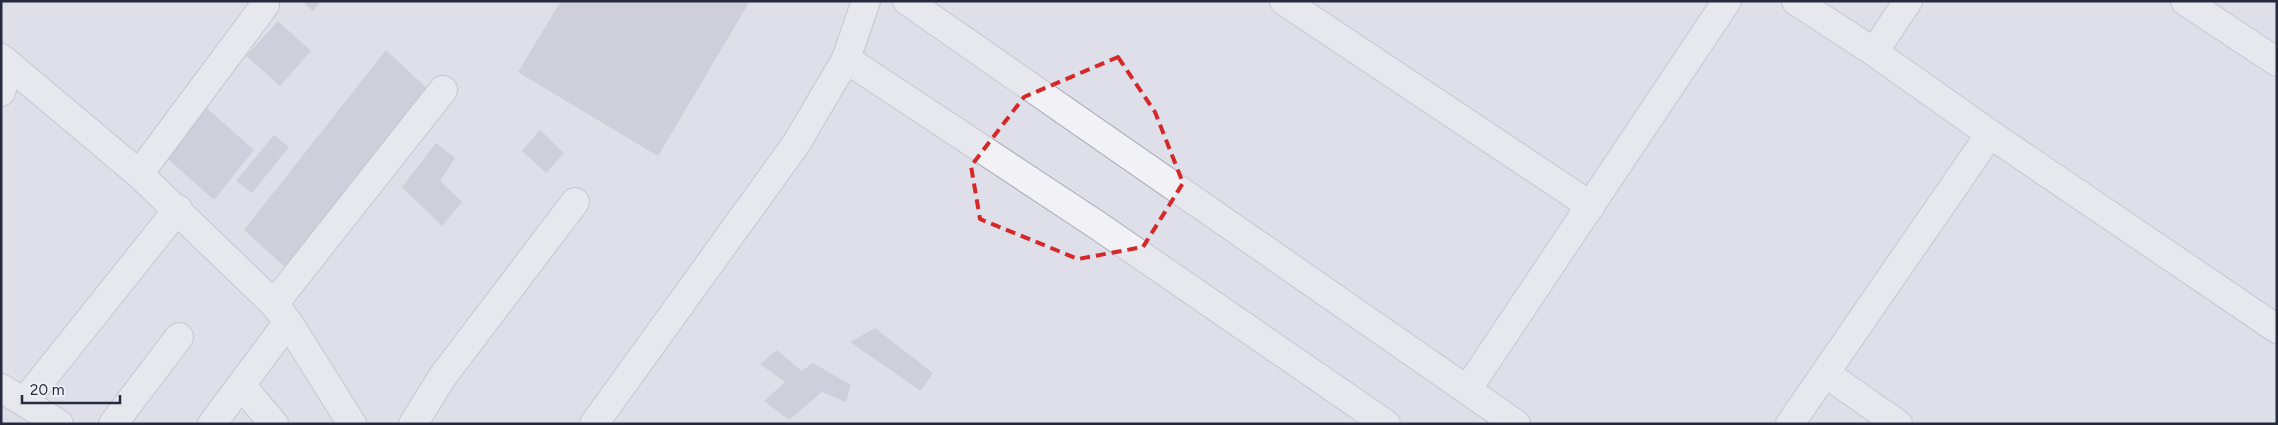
<svg xmlns="http://www.w3.org/2000/svg" width="2278" height="425" viewBox="0 0 2278 425" font-family="Figtree,sans-serif">
	<style>
		.building { fill: #bbbdca }
		.lines { fill: none; stroke-linecap: round; stroke-linejoin: round }
		.minor-casing { stroke: #a7a9b5; stroke-width: 30 }
		.minor { stroke: #f1f1f6; stroke-width: 28 }
		.marked { fill: none; stroke: #d62828; stroke-width: 4; stroke-dasharray: 10 6; stroke-linejoin: round }
	</style>
	<rect width="100%" height="100%" fill="#dedfe8"/>
	<!-- building -->
	<path class="building" d="M301,1H321L313,11Z
		M561,1H750L658,156L518,72Z
		M278,21L311,51L280,86L246,56Z
		M386,50L432,93L294,275L244,230Z
		M201,103L254,150L214,200L160,152Z
		M540,130L564,153L546,173L522,151Z
		M274,135L289,147L252,193L236,181Z
		M436,143L455,158L440,181L462,202L442,226L402,187Z
		M875,328L933,373L921,391L850,342Z
		M777,350L802,371L813,363L851,385L846,402L822,392L789,420L764,401L785,382L760,364Z"/>
	<g class="lines">
		<!-- minor casing -->
		<g class="minor-casing">
			<path id="minor" d="M907,1L1516,424
				M1284,1L1591,206
				M1796,1L1874,52L1990,134L2277,329
				M2185,1L2277,62
				M1874,52L1908,1
				M1,58L139,174L274,304L288,322L352,424
				M846,59L1097,225L1386,424
				M1,92L10,65
				M139,174L265,5
				M274,304L443,90
				M1825,373L1898,424
				M241,385L274,424
				M1,388L59,424
				M1467,390L1727,1
				M24,402L178,209
				M113,424L179,337
				M212,424L288,322
				M413,424L443,376L575,202
				M594,424L796,144L846,59L866,1
				M1790,424L1990,134"/>
		</g>
		<!-- minor -->
		<use href="#minor" class="minor"/>
	</g>
	<!-- marked area -->
	<path d="M0 0H2278V425H0ZM1118,57L1155,112L1183,183L1143,247L1078,259L980,219L971,166L1024,97Z" fill="#dedfe8" fill-opacity=".55" fill-rule="evenodd"/>
	<path class="marked" d="M1118,57L1155,112L1183,183L1143,247L1078,259L980,219L971,166L1024,97Z"/>
	<!-- border -->
	<rect width="2278" height="425" fill="none" stroke="#272a3f" stroke-width="5"/>
	<!-- scale -->
	<path d="M22 395v8h98v-8" fill="none" stroke="#272a3f" stroke-width="2.5"/>
	<text x="30" y="395" font-size="15" fill="#272a3f" stroke="#edeff5" stroke-width="4" paint-order="stroke">20 m</text>
</svg>
